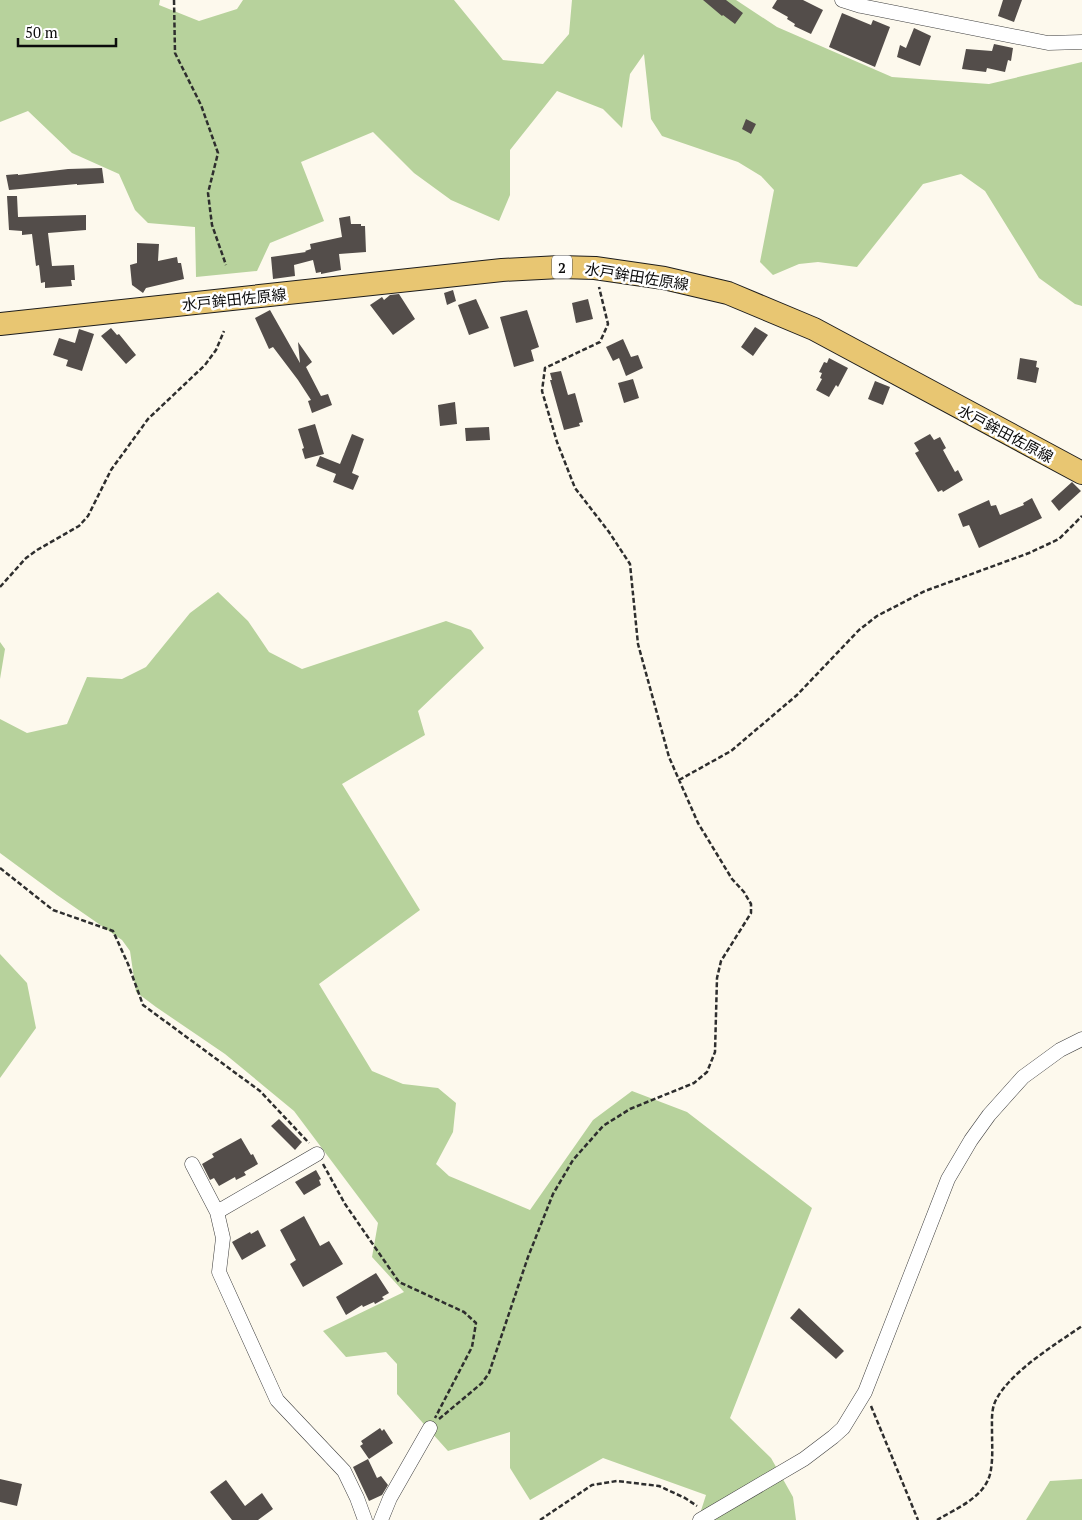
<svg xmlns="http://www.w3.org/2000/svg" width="1082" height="1520" viewBox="0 0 1082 1520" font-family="'PT Serif','Noto Sans JP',serif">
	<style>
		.forest { fill: #b7d29c }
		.building { fill: #534d4a }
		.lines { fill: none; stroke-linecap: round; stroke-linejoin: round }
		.minor-casing { stroke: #3f3f3f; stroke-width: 15 }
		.primary-casing { stroke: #1d1d1d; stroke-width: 24 }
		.path { stroke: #2e2e2e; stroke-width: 2.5; stroke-dasharray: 5 2.5; stroke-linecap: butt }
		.minor { stroke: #fff; stroke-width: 14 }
		.primary { stroke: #e8c672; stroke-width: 22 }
		.labels { text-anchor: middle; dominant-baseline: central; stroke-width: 5; stroke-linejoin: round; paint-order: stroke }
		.shield { fill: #fff; stroke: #555; stroke-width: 1 }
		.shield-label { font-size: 14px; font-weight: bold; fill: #0c0c0c }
		.street-label { font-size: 15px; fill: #0c0c0c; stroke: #fff }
	</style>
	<rect width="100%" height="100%" fill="#fdf9ed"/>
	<!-- forest -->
	<path class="forest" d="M0,0H160L159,5L199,21L237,9L243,0H454L503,60L543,64L569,34L572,0H736L777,27L892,77L989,84L1082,62V306L1075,304L1039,278L985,191L961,174L923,184L857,267L818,262L799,264L773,275L760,262L774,190L761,176L738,162L662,136L651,119L644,54L630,74L622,128L603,109L557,91L510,150V195L499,221L451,200L414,173L373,132L301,162L324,221L270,243L257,271L196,277L195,227L148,223L135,210L119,174L72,153L28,111L0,122Z
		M218,592L248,621L269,652L302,669L446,621L471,630L484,648L418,711L425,735L342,784L420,910L319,984L372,1071L403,1084L438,1088L456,1103L453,1132L436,1164L449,1176L530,1210L593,1120L632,1091L687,1112L812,1208L730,1418L771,1458L793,1497L796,1520H698L706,1495L603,1458L530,1500L510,1468V1432L448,1451L397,1394V1364L386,1352L346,1357L323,1331L404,1292L372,1257L378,1223L294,1111L225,1054L156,1007L136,992L130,951L122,940L57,895L0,853V719L27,733L67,724L87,677L122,679L146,667L190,613Z
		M0,642L5,649L0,679Z
		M0,954L27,983L36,1028L0,1078Z
		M1082,1479V1520H1026L1050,1481Z"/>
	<!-- building -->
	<path class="building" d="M703,0H726L743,13L735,24L723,15L722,16Z
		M777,0H803L823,10L811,34L794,26L795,24L787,19L788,17L772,8Z
		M1003,0H1022L1014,22L998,16Z
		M842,13L871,25L873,20L890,27L875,67L829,47Z
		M914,28L931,36L920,66L897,57L900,45L906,48Z
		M994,44L1013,48L1011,61L1008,60L1005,72L987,68L986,72L962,69L966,49L992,51Z
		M746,119L756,124L751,134L742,129Z
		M102,168L104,183L77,185V184L9,190L6,175L18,174V175L68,169Z
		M7,196H17L18,217L86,215V230L48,233L52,266L74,265L75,280H71L72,286L45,288V282L41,283L39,265L36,266L32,234L22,235V231L9,230Z
		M350,216L351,224H361V226H365L366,252L339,254L341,270L321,274V272L316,273L313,260L294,265L295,276L273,279L271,257L306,252L305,251L311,249L310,244L342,237L339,218Z
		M137,243L159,244L158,261L177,257L178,263H181L184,279L146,288L143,293L132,285L130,265L137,263Z
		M453,290L456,301L447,305L444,293Z
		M399,294L415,319L393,335L370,305L382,297L384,300L390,295Z
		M476,299L489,328L469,335L458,305Z
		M588,299L593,319L576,323L572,303Z
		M270,310L300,363L298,342L312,362L306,367L321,396L328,394L332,405L312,413L308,401L311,400L298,380L273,347L269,349L255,318Z
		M527,310L539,347L531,350L534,361L514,367L500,317Z
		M755,327L768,335L753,356L741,347Z
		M111,328L117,335L119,334L136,355L126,364L101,336Z
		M79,329L94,334L82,371L66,366L68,360L53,355L59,338L75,343Z
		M623,339L631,357L638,355L643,368L626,376L619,358L613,361L606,347Z
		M829,358L848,368L838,387L836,385L829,397L816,390L822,379L820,378L822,373L819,372L824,362L827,363Z
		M1020,358L1037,361L1036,367L1039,368L1036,383L1017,379Z
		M561,371L568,395L575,393L583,422L579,423L580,426L564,430L550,380H552L550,373Z
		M633,379L639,398L624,403L618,383Z
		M875,381L890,387L883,405L868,399Z
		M455,402L457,424L440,426L438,405Z
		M315,424L324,454L305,459L302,449L304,448L298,429Z
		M489,427L490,440L466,441L465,428Z
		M352,434L364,439L352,473L359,476L353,490L333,482L336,474L316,466L320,456L340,464Z
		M930,434L934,440L940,437L946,448L943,450L955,472L958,470L963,480L943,492L942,490L938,492L915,453L919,451L914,443Z
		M1072,482L1081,491L1059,511L1051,501Z
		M1032,498L1042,518L979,548L969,525L963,527L958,514L989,500L991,506L996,505L1000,515L1024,505L1023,503Z
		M279,1119L302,1142L295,1150L271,1126Z
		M241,1138L251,1155L253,1154L258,1164L244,1172L246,1175L236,1180L235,1177L219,1186L214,1178L210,1180L202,1164L214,1157L212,1154Z
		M316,1170L321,1179L319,1180L321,1185L304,1195L295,1182Z
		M304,1216L320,1246L329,1241L343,1264L303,1287L290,1264L296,1260L280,1230Z
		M258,1230L266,1246L242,1260L232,1242L250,1232L251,1234Z
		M376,1273L389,1293L382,1297L384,1299L375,1304L374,1302L363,1307L362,1305L346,1315L336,1297Z
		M799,1308L844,1351L836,1359L790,1318Z
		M380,1428L382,1431L384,1429L393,1443L369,1459L360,1446L363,1444L361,1441Z
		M368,1459L377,1478L381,1476L388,1485L382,1495L369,1501L353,1467Z
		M0,1479L22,1484L17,1506L0,1502Z
		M226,1480L245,1506L262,1493L273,1509L258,1520H232L210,1492Z"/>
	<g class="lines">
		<!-- minor casing -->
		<g class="minor-casing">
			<path id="minor" d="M842,0L861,6L1048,43L1082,42
				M192,1164L217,1212L223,1238L219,1272L277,1400L344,1471L357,1498L365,1520
				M217,1212L317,1154
				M381,1520L390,1498L430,1428
				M700,1520L804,1459L833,1437L843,1428L865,1392L948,1179L971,1140L989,1115L1023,1077L1060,1050L1082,1039"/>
		</g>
		<!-- primary casing -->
		<g class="primary-casing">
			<path id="primary" d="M0,324L502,270L560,267L595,268L664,278L728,293L814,329L1082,473"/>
		</g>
		<!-- path -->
		<path class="path" d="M174,0L175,53L201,105L218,153L208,193L212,225L226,265
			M0,587L26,558L37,550L79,526L88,516L111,470L148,419L205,365L216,350L224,331
			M679,780L731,751L797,695L859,630L877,616L925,591L1029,553L1059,539L1082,516
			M0,868L53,910L113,931L128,964L143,1005L260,1091L309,1143
			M323,1164L345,1204L399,1282L464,1312L476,1323L472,1347L435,1418
			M871,1406L918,1520
			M439,1419L482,1383L489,1373L528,1257L553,1194L573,1160L603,1126L630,1109L694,1083L707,1072L715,1052L717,978L721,961L751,913V904L744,892L732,879L698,823L669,757L638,644L630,564L609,532L575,488L557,442L542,391L545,368L600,342L608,324L599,287
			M540,1520L592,1485L617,1481L659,1486L685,1498L697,1506
			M937,1520C957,1508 988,1496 991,1469C993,1457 992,1444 992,1431C992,1419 991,1408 997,1398C1013,1370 1056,1344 1082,1326"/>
		<!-- minor -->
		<use href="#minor" class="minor"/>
		<!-- primary -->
		<use href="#primary" class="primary"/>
	</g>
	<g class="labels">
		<!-- shield labels -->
		<rect class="shield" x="552" y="255.5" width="20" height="23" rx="4"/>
		<g class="shield-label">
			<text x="562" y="267">2</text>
		</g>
		<!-- street labels -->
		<g class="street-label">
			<text transform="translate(637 276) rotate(9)">水戸鉾田佐原線</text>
			<text transform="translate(234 299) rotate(-6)">水戸鉾田佐原線</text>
			<text transform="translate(1006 433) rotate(28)">水戸鉾田佐原線</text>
		</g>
	</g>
	<!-- scale -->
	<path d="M18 38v8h98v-8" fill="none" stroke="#0c0c0c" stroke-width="2.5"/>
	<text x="25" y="38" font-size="15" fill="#0c0c0c" stroke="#ffffff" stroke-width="4" paint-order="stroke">50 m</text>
</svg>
